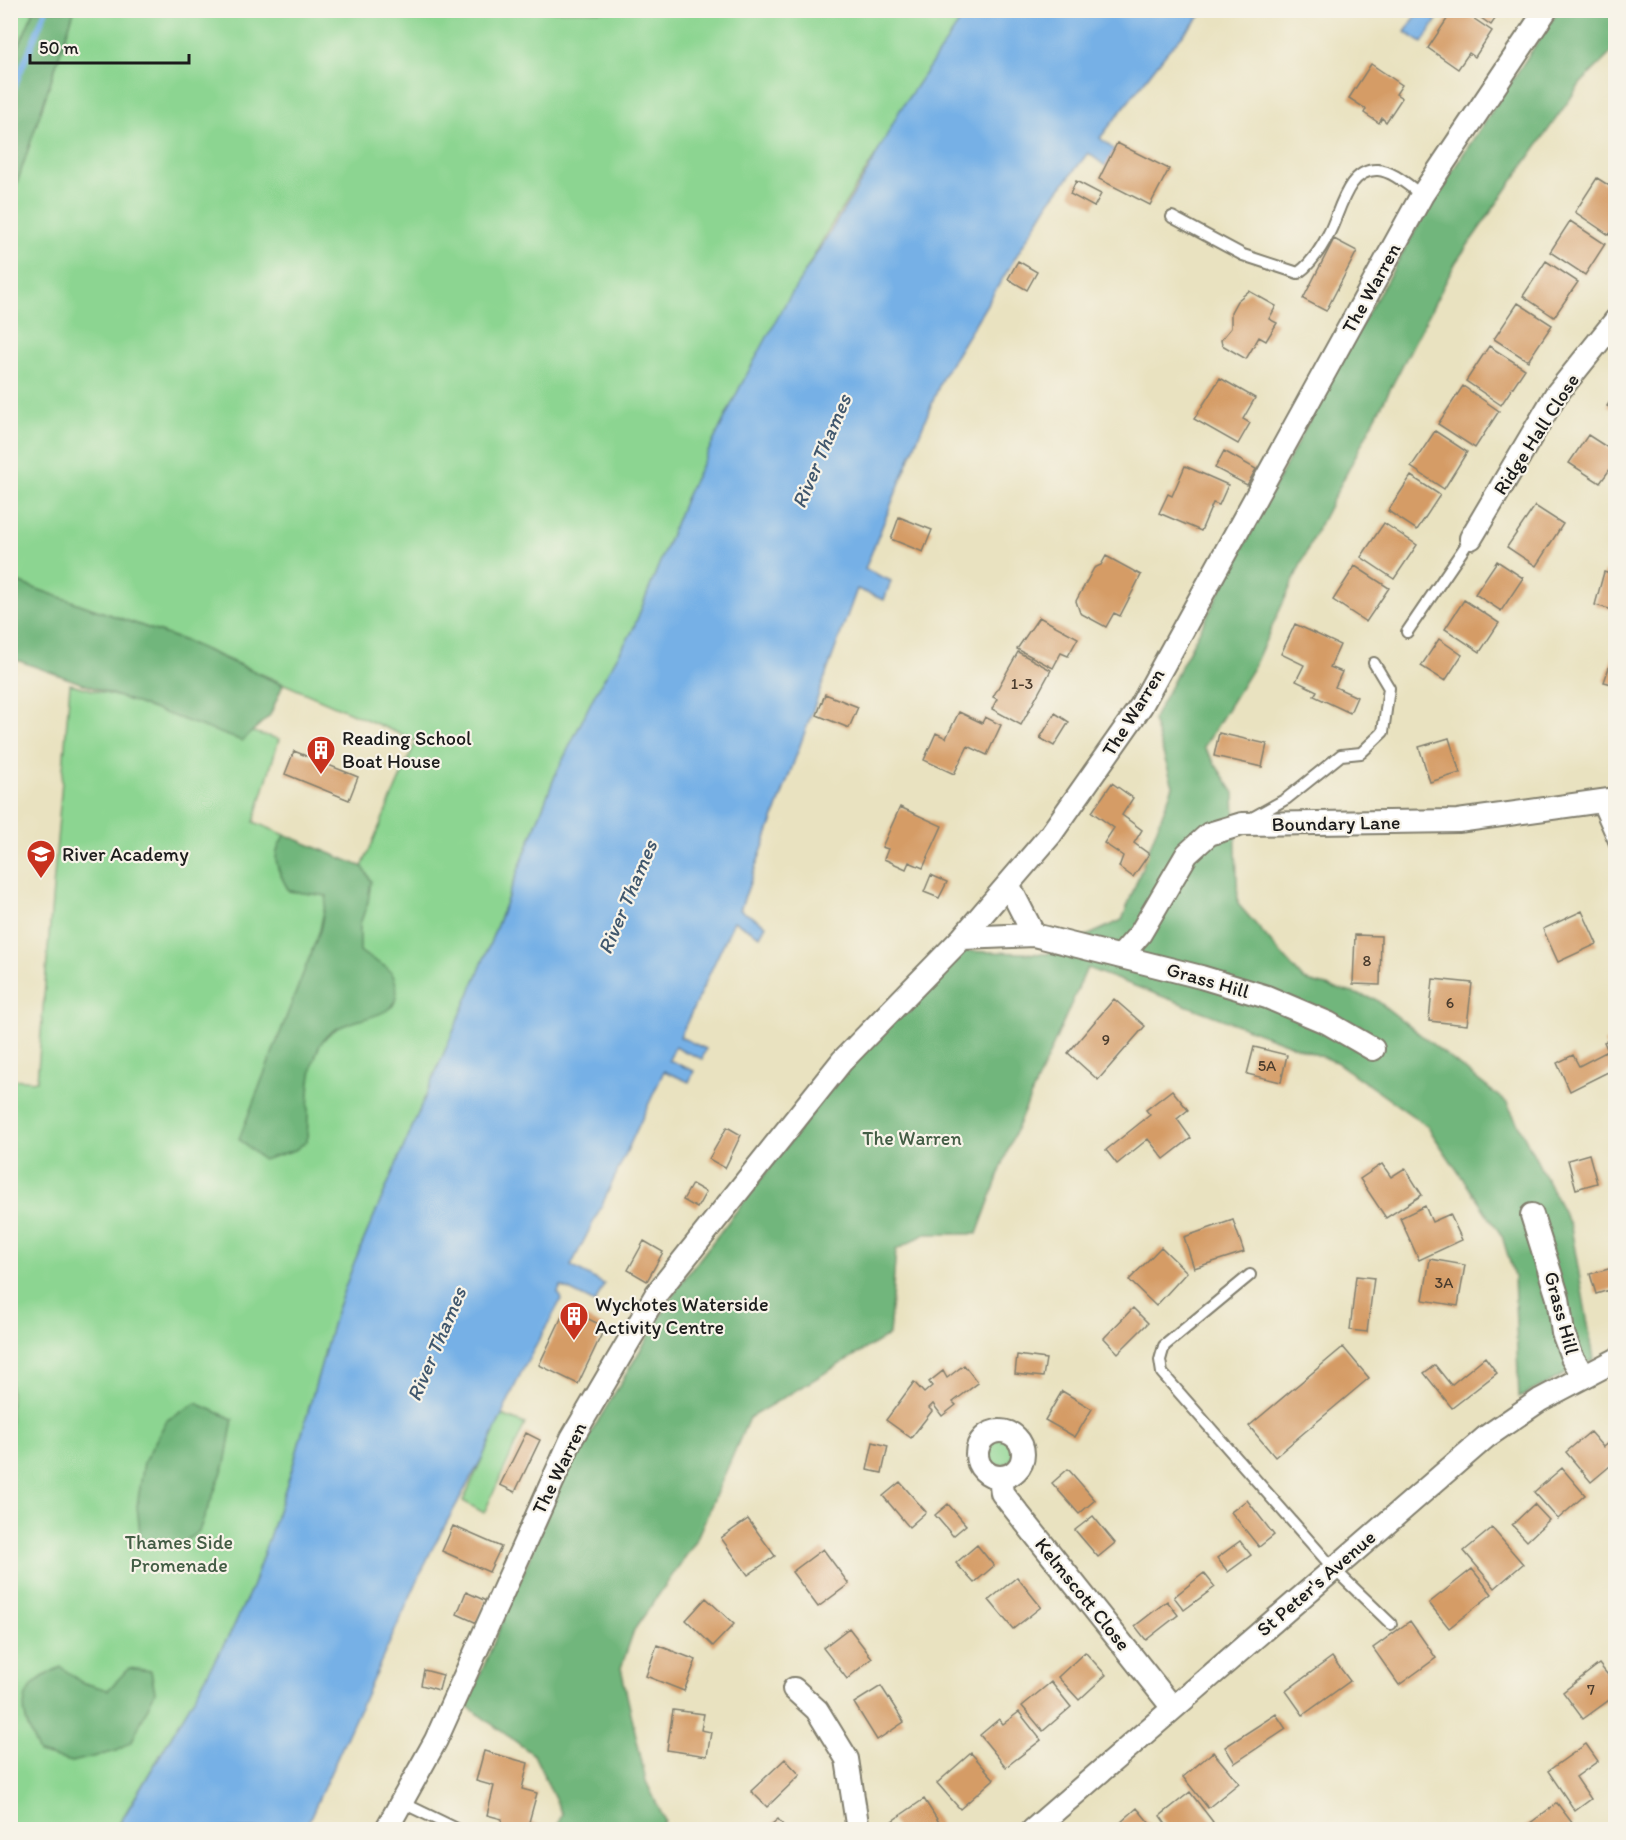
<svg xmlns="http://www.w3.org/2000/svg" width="1626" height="1840" viewBox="0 0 1626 1840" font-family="Itim,sans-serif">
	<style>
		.green { fill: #8cd591; stroke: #547856; stroke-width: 1.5 }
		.forest { fill: #71b67b; stroke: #46694c; stroke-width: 1.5 }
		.water { fill: #76b0e6; stroke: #496681; stroke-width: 1.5 }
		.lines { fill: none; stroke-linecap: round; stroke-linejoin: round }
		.stream { stroke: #76b0e6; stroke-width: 6 }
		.building { fill: #d59c66 }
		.lane-casing { stroke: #827f6e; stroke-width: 14 }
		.street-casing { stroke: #827f6e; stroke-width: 26 }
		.lane { stroke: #fff; stroke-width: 10 }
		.street { stroke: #fff; stroke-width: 22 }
		.labels { text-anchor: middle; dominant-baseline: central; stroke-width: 4.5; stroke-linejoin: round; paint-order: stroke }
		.number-label { font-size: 16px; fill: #4a3c2e }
		.street-label { font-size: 20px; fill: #1c1c1c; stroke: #f7f3e8 }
		.poi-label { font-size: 20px; fill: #1c1c1c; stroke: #f7f3e8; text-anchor: start }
		.park-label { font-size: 20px; fill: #435d45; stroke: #f7f3e8 }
		.water-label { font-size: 21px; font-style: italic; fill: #40576d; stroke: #f7f3e8 }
	</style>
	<rect width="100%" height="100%" fill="#f7f3e8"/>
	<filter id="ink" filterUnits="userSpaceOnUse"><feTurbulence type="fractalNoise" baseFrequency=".0167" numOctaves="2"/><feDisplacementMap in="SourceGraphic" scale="12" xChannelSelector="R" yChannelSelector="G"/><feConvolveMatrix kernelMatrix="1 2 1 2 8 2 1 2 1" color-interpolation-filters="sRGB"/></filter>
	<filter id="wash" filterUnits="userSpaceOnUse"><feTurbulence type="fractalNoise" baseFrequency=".008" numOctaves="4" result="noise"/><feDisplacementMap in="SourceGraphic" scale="24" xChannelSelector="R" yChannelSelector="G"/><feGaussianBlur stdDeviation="1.35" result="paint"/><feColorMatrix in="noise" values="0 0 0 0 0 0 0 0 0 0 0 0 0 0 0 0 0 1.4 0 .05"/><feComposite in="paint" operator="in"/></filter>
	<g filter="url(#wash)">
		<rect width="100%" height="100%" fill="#e9e2c0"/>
		<!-- green -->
		<path class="green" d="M11,11H34L11,64Z
			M74,11H967L829,229L740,387L686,497L632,632L595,694L555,776L480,969L354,1263L335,1315L292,1469L253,1585L232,1630L190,1705L116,1829H10L11,1079L37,1081L70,684L279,739L254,822L362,867L416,741L185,641L11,580V201Z
			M502,1415L525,1424L484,1513L463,1501Z
			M986 1451a14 14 0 1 1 28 0a14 14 0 1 1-28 0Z"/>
		<!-- forest -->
		<path class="forest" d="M34,11H74L11,201V64Z
			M1558,11H1615V49L1581,83L1456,262L1312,540L1254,666L1204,747L1234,793L1238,904L1304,980L1375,999L1507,1103L1571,1227L1594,1359L1519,1398L1514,1276L1502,1236L1427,1126L1336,1062L1087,968L1012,1139L977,1234H925L896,1250L889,1335L749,1418L695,1543L634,1630L621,1668L646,1781L665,1821L659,1829H556L562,1814L534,1755L467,1706L561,1483L678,1287L842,1074L964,951L1047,954L1122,920L1173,786L1153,720L1336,369L1433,200Z
			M11,580L185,641L283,685L270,715L242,741L11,658Z
			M286,835L363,867L371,881L368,902L360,924V951C368,958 379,962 387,968C398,977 401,1001 389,1009C371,1022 334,1019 320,1045C306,1073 309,1111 307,1141L295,1150L263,1160L239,1139L320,930L327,896L289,891C278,872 268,854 286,835Z
			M196,1403L233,1419L225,1464L199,1531L176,1548L141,1542L137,1506L144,1462L167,1420Z
			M61,1667L81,1682L108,1690L129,1668L151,1671L155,1692L132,1741L117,1751L72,1762L39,1753C20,1711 12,1689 61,1667Z"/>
		<!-- water -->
		<path class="water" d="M1420,10L1437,11L1441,13L1422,43L1405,32Z
			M967,11H1205L1167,52L1100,138L1118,153L1107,167L1088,153L1050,201L943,376L865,569L891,581L884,600L857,589L740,910L766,925L760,936L734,921L680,1037L706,1049L702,1059L675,1047L669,1060L694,1071L689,1082L664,1071L601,1207L571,1266L604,1284L595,1303L561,1286L558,1292L561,1300L520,1375L483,1456L431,1551L305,1829L116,1830L190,1705L232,1630L253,1585L292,1469L335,1315L354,1263L480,969L555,776L595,694L632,632L686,497L740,387L784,306L868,171L900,110Z"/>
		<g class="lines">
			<!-- stream -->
			<path class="stream" d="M10,97L46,10"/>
		</g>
		<g id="blocks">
			<!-- building -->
			<path class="building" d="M1453,10H1461L1492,31L1475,57L1469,53L1458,69L1428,48Z
				M1470,10H1501L1491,25Z
				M1371,64L1402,85L1396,94L1402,98L1386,122L1382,118L1379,123L1364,113L1366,109L1349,98Z
				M1117,143L1169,169L1150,205L1099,179Z
				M1597,178L1616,190V226L1609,235L1575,212Z
				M1076,181L1101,194L1094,207L1070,194Z
				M1570,221L1605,244L1585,275L1550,252Z
				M1334,239L1357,251L1326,311L1303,299Z
				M1018,261L1037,272L1027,290L1008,279Z
				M1546,261L1578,282L1554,317L1523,296Z
				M1249,291L1276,306L1269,319L1277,323L1266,341L1259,337L1246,359L1222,345L1221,340L1231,328V312L1237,301Z
				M1518,303L1552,325L1528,361L1494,339Z
				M1489,346L1525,369L1501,405L1466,381Z
				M1220,378L1255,398L1243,419L1250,423L1238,444L1194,419Z
				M1463,386L1499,411L1475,448L1438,424Z
				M1616,392V411L1607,406Z
				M1435,431L1467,452L1444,489L1411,467Z
				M1588,435L1616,453V461L1600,483L1569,463Z
				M1224,451L1256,469L1247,485L1215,468Z
				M1185,466L1228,485L1219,505L1213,503L1201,531L1159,513L1168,494L1172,496Z
				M1411,476L1440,495L1417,530L1388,511Z
				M1535,506L1563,524L1536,566L1507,547Z
				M899,517L932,530L923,552L891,539Z
				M1384,523L1417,545L1394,579L1361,557Z
				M1106,556L1141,575L1120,616L1114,613L1106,627L1080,613L1076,601L1094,568L1101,565Z
				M1497,561L1523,578L1501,611L1475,594Z
				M1355,566L1389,588L1366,622L1333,600Z
				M1604,572L1616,576V611L1595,605Z
				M1464,600L1499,623L1480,652L1445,629Z
				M1039,617L1078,638L1068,656L1061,653L1053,668L1017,649Z
				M1295,624L1340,645L1330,667L1342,672L1335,687L1357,697L1350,713L1314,696L1317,691L1296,681L1304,665L1281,654Z
				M1439,639L1462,655L1445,681L1421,666Z
				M1616,647V685L1604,682Z
				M1018,652L1051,670L1021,725L992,709L997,699L993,697Z
				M825,694L858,707L849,728L817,715Z
				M959,712L982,723L985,717L1001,725L987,755L968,746L954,774L924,760L936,733L946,738Z
				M1055,713L1069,722L1054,746L1040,738Z
				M1219,733L1267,744L1262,767L1214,756Z
				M1449,738L1460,773L1430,782L1419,747Z
				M294,751L358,777L349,800L285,774Z
				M1112,783L1133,798L1122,815L1142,830L1134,843L1149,854L1133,877L1119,867L1123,856L1104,843L1114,828L1092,812Z
				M900,807L942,826L923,868L909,862L906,869L884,859L888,849L882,847Z
				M931,875L947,882L939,898L924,892Z
				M1582,911L1597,944L1558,962L1543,929Z
				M1355,935L1381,936L1380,985L1353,984Z
				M1433,979L1472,983L1467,1025L1429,1021Z
				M1114,999L1145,1026L1098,1080L1068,1053Z
				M1616,1037V1068L1570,1091L1557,1063L1573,1055L1579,1066L1608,1051L1604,1042Z
				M1254,1047L1287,1055L1281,1082L1247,1074Z
				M1172,1090L1188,1110L1177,1119L1191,1138L1164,1159L1148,1139L1117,1164L1106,1150L1150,1115L1146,1110Z
				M727,1127L741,1135L725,1168L709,1159Z
				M1589,1154L1597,1183L1576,1189L1568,1160Z
				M1382,1164L1391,1177L1405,1168L1422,1195L1386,1218L1360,1179Z
				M692,1184L706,1192L697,1208L683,1200Z
				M1425,1206L1432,1222L1450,1214L1462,1240L1419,1260L1400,1218Z
				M1233,1220L1244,1252L1194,1268L1184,1237Z
				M644,1241L663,1252L647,1281L628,1270Z
				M1161,1247L1187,1272L1156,1306L1129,1280Z
				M1430,1259L1465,1265L1458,1306L1423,1300Z
				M1616,1267V1288L1596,1294L1590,1274Z
				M1356,1276L1374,1278L1367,1332L1350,1330Z
				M566,1308L605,1327L578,1384L539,1365Z
				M1133,1308L1148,1323L1118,1353L1104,1338Z
				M1343,1347L1369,1378L1275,1457L1249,1426Z
				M1017,1355L1046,1359L1043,1377L1015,1374Z
				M1485,1357L1497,1373L1452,1408L1424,1373L1435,1365L1451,1385Z
				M964,1365L978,1383L953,1402L956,1405L942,1416L933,1404L929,1408L932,1411L911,1438L886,1420L914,1382L924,1393L932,1386L929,1382L943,1371L947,1378Z
				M1062,1391L1092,1409L1075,1437L1045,1420Z
				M1590,1432L1603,1447L1610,1441L1616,1447V1461L1591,1482L1566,1452Z
				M526,1433L540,1440L515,1492L500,1485Z
				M873,1442L888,1446L882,1473L867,1470Z
				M1562,1468L1585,1495L1558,1519L1534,1492Z
				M1068,1469L1095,1500L1079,1514L1052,1483Z
				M900,1482L926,1512L909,1527L883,1496Z
				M1247,1500L1274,1535L1259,1547L1231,1512Z
				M948,1504L966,1525L953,1536L935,1515Z
				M1534,1504L1549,1520L1527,1541L1512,1525Z
				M1093,1516L1115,1543L1098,1557L1075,1530Z
				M748,1519L775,1556L748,1575L721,1538Z
				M453,1526L501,1547L489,1572L442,1551Z
				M1492,1528L1523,1564L1495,1588L1464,1551Z
				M1240,1541L1251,1555L1228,1572L1217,1558Z
				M977,1545L994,1566L974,1583L956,1563Z
				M823,1549L849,1584L818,1607L792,1572Z
				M1472,1569L1492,1594L1449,1628L1429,1603Z
				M1204,1573L1215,1587L1184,1610L1174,1597Z
				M1017,1577L1041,1607L1013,1629L989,1600Z
				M466,1592L486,1601L477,1623L457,1614Z
				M706,1598L734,1624L713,1646L686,1620Z
				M1167,1601L1178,1615L1146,1640L1135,1626Z
				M1410,1621L1436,1658L1399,1685L1373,1648Z
				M849,1628L872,1658L847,1679L823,1648Z
				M657,1645L696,1660L684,1691L646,1676Z
				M1085,1652L1106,1675L1079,1700L1058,1677Z
				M1332,1657L1350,1681L1303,1715L1286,1691Z
				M1599,1664L1616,1685V1695L1583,1719L1563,1692Z
				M424,1670L443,1675L439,1690L421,1685Z
				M1051,1682L1071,1707L1043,1731L1022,1706Z
				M881,1686L904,1722L877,1740L854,1703Z
				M673,1710L704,1714L701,1730L711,1732L707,1756L667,1750Z
				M1019,1712L1041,1740L1006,1767L980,1735L999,1719L1003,1724Z
				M1276,1714L1286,1729L1235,1763L1225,1747Z
				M1586,1744L1598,1761L1576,1777L1591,1799L1575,1811L1548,1771Z
				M484,1751L528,1763L522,1789L537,1793L529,1822L539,1825L538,1830H499L502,1819L487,1815L494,1786L476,1781Z
				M1213,1752L1239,1783L1208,1808L1183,1777Z
				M971,1753L994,1779L960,1809L937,1783Z
				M785,1759L800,1775L767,1807L751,1791Z
				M1190,1792L1213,1822L1204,1830H1170L1160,1816Z
				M924,1799L942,1827L897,1830L892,1821Z
				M1557,1803L1573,1824L1565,1830H1521Z
				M1137,1808L1155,1830H1112Z
				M778,1819L787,1830H765Z"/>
		</g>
	</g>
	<g filter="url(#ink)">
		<use href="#blocks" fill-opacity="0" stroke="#827f6e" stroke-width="1.5"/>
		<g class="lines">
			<!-- lane casing -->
			<g class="lane-casing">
				<path id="lane" d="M1172,217L1243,255L1298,273C1311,264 1322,247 1329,233C1340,213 1347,168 1378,170C1393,171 1410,187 1422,195
					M1407,632L1471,538
					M1597,803L1616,846
					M1250,819L1286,799L1341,755L1361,753L1383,732L1389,688L1374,663
					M1250,1275L1164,1346L1160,1360L1162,1373L1333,1568L1391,1624
					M403,1803L459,1830"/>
			</g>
			<!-- street casing -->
			<g class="street-casing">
				<path id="street" d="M1471,538L1555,396L1616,320
					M1008,884L1034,935
					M962,938L1034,935L1201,977L1267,997L1328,1023L1373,1049
					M1120,957L1140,934L1187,854L1209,834L1242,824L1458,821L1616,799
					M1532,1215L1558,1298L1563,1333L1572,1357L1583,1375
					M977 1454a23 23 0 1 1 46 0a23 23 0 1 1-46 0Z
					M1000,1477L1002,1493L1173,1708
					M794,1689L817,1710L847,1759L858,1830
					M386,1830L436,1740L572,1438L657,1293L842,1061L962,938L1051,834L1141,706L1422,195L1546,10
					M1033,1830L1486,1437L1540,1400L1616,1360"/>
			</g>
			<!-- lane -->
			<use href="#lane" class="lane"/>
			<!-- street -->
			<use href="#street" class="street"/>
		</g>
	</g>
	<!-- icons -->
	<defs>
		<g id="building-pin" transform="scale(1.5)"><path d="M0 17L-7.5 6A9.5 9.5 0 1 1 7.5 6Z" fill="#c8321e" stroke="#f7f3e8"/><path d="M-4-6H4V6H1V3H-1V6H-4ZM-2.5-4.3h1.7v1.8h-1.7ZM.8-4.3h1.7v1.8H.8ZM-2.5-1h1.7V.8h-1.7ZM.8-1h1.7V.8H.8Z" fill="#fff"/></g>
		<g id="school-pin" transform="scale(1.5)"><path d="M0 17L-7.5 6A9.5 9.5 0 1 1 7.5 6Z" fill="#c8321e" stroke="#f7f3e8"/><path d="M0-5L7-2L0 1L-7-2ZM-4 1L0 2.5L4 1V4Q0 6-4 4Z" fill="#fff"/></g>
	</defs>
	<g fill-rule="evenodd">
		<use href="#building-pin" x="321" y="750"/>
		<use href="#school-pin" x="41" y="854"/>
		<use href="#building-pin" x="574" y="1316"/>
	</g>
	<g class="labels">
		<!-- number labels -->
		<g class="number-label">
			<text x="1022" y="683">1-3</text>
			<text x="1367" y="960">8</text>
			<text x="1450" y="1002">6</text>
			<text x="1106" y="1039">9</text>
			<text x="1267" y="1065">5A</text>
			<text x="1444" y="1282">3A</text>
			<text x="1591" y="1689">7</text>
		</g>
		<!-- street labels -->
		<g class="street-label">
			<text transform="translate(1371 288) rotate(-61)">The Warren</text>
			<text transform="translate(1536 434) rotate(-57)">Ridge Hall Close</text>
			<text transform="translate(1133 712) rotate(-58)">The Warren</text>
			<text transform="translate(1336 823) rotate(-1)">Boundary Lane</text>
			<text transform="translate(1208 980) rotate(16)">Grass Hill</text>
			<text transform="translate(1562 1313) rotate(75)">Grass Hill</text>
			<text transform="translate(559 1468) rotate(-64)">The Warren</text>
			<text transform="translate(1316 1583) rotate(-41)">St Peter's Avenue</text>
			<text transform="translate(1083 1594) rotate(51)">Kelmscott Close</text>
		</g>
		<!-- poi labels -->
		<g class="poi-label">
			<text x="342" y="738">Reading School<tspan x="342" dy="23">Boat House</tspan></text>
			<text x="62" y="854">River Academy</text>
			<text x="595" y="1304">Wychotes Waterside<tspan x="595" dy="23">Activity Centre</tspan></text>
		</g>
		<!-- park labels -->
		<g class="park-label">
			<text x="912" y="1138">The Warren</text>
			<text x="179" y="1542">Thames Side<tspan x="179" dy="23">Promenade</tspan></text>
		</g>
		<!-- water labels -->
		<g class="water-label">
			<text transform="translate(821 451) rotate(-67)">River Thames</text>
			<text transform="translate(627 897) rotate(-67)">River Thames</text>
			<text transform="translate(436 1344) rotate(-67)">River Thames</text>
		</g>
	</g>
	<!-- margin -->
	<rect width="1626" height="1840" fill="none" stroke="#f7f3e8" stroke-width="36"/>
	<!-- scale -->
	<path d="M30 54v9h159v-9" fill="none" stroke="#1c1c1c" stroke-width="3"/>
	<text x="39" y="54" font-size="18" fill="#1c1c1c" stroke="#f7f3e8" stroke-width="4.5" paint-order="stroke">50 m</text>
</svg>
